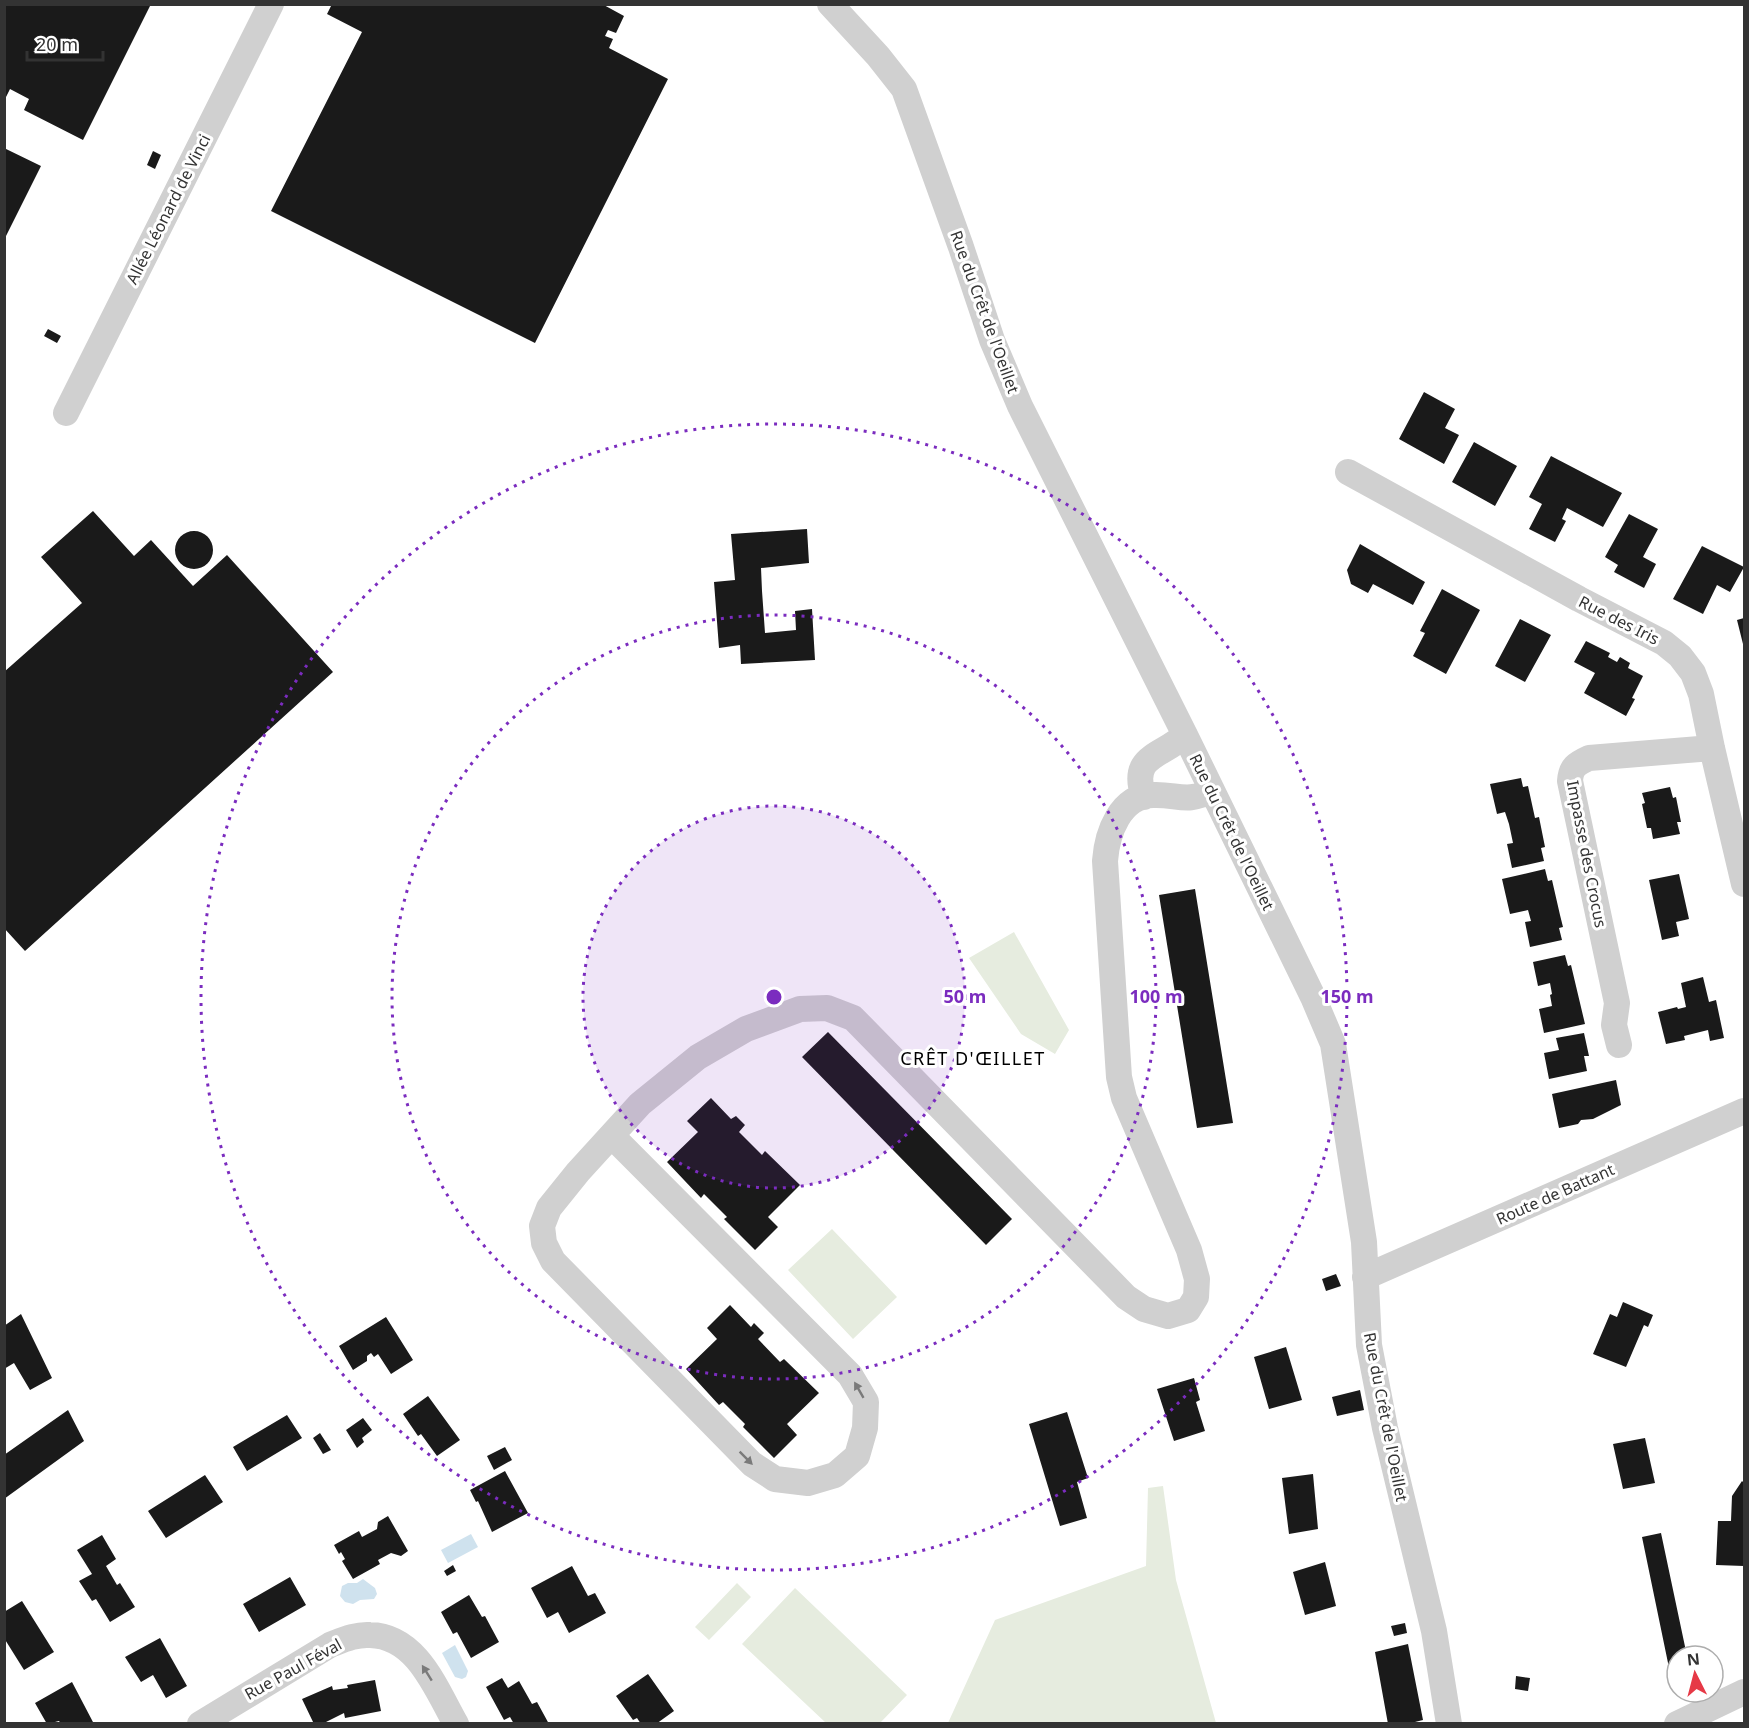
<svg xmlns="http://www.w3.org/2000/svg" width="1749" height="1728" viewBox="0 0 1749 1728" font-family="'Noto Sans',sans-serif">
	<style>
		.green { fill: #e6ecdf }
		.water { fill: #cfe2ee }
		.building { fill: #1a1a1a }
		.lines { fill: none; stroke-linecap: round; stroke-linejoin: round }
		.street { stroke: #d0d0d0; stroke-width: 26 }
		.oneway { fill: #7a7a7a }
		.ring { fill: none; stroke: #7b2cbf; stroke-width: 3; stroke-dasharray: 3 6 }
		.labels { text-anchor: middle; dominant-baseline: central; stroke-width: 6; stroke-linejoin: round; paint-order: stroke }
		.street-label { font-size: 16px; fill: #333; stroke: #fff }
		.neighbourhood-label { font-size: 18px; letter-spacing: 1.5px; fill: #000; stroke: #fff }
		.centre { fill: #7b2cbf; stroke: #fff; stroke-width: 3 }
		.ring-label { font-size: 18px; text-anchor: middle; font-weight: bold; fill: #7b2cbf; stroke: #fff; stroke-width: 6; stroke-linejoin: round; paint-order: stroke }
	</style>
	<rect width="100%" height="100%" fill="#fff"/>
	<!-- green -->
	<path class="green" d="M1014,932L1069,1030L1055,1054L1021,1034L969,958Z
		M832,1229L897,1297L853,1339L788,1270Z
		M1163,1486L1176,1580L1216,1723H948L995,1620L1146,1566L1148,1488Z
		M737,1583L751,1597L709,1640L695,1627Z
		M795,1588L907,1695L880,1723H826L742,1644Z"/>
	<!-- water -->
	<path class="water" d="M471,1534L478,1547L448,1563L441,1550Z
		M363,1579L375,1588L377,1594L374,1599L360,1600L353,1604L345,1602L340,1596L342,1586L348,1583H357Z
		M455,1645L468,1671L466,1677L462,1679L455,1677L442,1653Z"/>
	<!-- building -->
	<path class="building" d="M4,4H151L83,140L24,110L29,99L10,89L4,101Z
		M332,4H602L624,16L616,33L608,30L605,36L613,39L609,48L668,79L535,343L271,211L362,32L327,14Z
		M4,148L41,166L4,240Z
		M153,151L161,155L155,169L147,165Z
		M48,329L61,336L57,343L44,336Z
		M1424,392L1455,409L1445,428L1459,435L1444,464L1399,439Z
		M1474,442L1517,466L1495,506L1452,482Z
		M1551,456L1622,493L1603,527L1567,508L1562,519L1566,521L1555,542L1529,529L1542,504L1529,497Z
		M93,511L134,556L151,540L193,586L227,555L333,672L25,951L4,928V672L82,603L41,557Z
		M1629,514L1658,529L1643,557L1656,564L1644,588L1614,572L1618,565L1605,557Z
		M807,529L809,563L761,568L762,591L765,633L796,630L795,611L812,609L815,660L741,664L740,645L719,648L714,582L735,580L731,534Z
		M175 550a19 19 0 1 1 38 0a19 19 0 1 1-38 0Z
		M1360,544L1425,582L1413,605L1373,584L1368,593L1351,584L1347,570Z
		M1702,546L1744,567L1730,592L1717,585L1703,614L1673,599Z
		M1442,589L1480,610L1446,674L1413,656L1425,633L1420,631Z
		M1744,618V648L1737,620Z
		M1520,619L1551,635L1525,682L1495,666Z
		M1586,641L1610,653L1608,657L1617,662L1620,657L1630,663L1628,668L1643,676L1632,698L1635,699L1626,716L1584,693L1595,673L1574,662Z
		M1521,778L1523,787L1528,786L1535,818L1539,817L1545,847L1541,848L1544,861L1512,868L1507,844L1513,843L1509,824L1505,812L1497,814L1490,784Z
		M1670,787L1673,798L1676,797L1681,822H1677L1680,834L1653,839L1651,828H1647L1642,804L1645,803L1642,793Z
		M1545,869L1548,881L1552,880L1560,915L1563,927L1559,928L1562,940L1530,947L1525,922L1531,921L1528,910L1510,914L1502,879Z
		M1679,874L1689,919L1676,922L1679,936L1662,940L1649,880Z
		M1195,889L1233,1123L1197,1128L1159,895Z
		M1565,955L1568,966L1571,965L1585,1024L1544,1033L1539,1009L1552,1006L1550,995L1552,994L1550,983L1538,986L1533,962Z
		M1703,977L1709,1002L1716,1000L1724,1038L1710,1041L1708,1030L1684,1036L1685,1040L1666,1044L1658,1012L1677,1007L1678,1009L1686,1007L1681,983Z
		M828,1032L1012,1219L986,1245L802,1057Z
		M1584,1033L1589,1056H1584L1587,1071L1549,1079L1544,1053L1559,1050L1556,1038Z
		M1616,1080L1621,1105L1593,1119L1581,1120L1578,1124L1559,1128L1552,1094Z
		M711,1098L731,1119L736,1116L745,1125L739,1132L762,1155L765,1151L800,1185L768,1217L778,1227L755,1250L724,1219L727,1217L704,1194L701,1198L667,1162L698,1132L687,1121Z
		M1336,1274L1341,1286L1326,1291L1322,1279Z
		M1623,1302L1653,1315L1648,1327L1644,1325L1626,1367L1593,1354L1610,1314L1617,1317Z
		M730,1305L751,1327L754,1323L764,1333L758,1339L780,1362L784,1359L819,1393L787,1424L797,1435L774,1458L743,1427L745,1424L723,1402L719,1405L686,1369L717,1339L707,1328Z
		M21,1314L52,1378L30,1390L14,1363L4,1369V1326Z
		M386,1317L413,1360L391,1374L378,1354L374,1357L371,1353L367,1356V1361L353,1370L339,1346Z
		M1286,1347L1302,1400L1269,1409L1254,1357Z
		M1194,1378L1200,1400L1196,1402L1205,1431L1174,1441L1157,1389Z
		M1360,1390L1364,1410L1337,1416L1332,1397Z
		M428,1396L460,1440L437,1456L421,1434L418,1436L403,1414Z
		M68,1410L84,1441L4,1499V1455Z
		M1067,1412L1088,1478L1077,1482L1087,1518L1060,1526L1029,1424Z
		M287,1415L302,1438L247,1471L233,1447Z
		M363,1418L372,1430L362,1438L364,1442L357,1448L346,1430Z
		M320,1433L331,1450L323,1454L313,1438Z
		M1645,1438L1655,1483L1623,1489L1613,1444Z
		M505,1447L512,1460L494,1470L487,1456Z
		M505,1471L528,1513L492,1532L478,1501L476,1502L470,1490Z
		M1313,1474L1318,1529L1289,1534L1282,1478Z
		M205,1475L223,1502L166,1538L148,1511Z
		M1742,1481L1744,1483V1566L1716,1565L1718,1521H1731L1732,1496Z
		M388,1516L408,1551L401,1556L391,1553L378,1560L380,1564L353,1579L342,1561L345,1559L341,1552L339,1554L334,1545L359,1531L362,1537L377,1529L378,1522Z
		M1661,1533L1687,1656H1677V1691L1674,1692L1642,1537Z
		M102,1535L116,1559L106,1566L117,1585L120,1583L135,1607L110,1622L96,1599L92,1601L79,1581L92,1574L77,1550Z
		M1325,1562L1336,1606L1305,1615L1293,1572Z
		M453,1565L456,1571L447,1576L444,1571Z
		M572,1566L588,1596L595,1593L606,1613L569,1633L558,1612L547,1618L531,1588Z
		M290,1577L306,1605L259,1632L243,1604Z
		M469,1595L482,1617L485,1616L499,1642L471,1658L457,1632L453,1634L441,1612Z
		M22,1601L54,1652L24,1670L4,1638V1612Z
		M1405,1623L1407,1633L1394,1636L1391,1626Z
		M160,1638L187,1686L166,1698L153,1675L141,1682L125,1657Z
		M1408,1644L1423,1720L1407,1724H1388L1375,1652Z
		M648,1674L674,1711L656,1724H641L637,1718L633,1720L616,1696Z
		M1516,1676L1530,1678L1528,1691L1515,1689Z
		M502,1678L508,1688L519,1681L532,1704L537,1702L549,1724H514L510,1717L504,1720L486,1687Z
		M375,1680L381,1711L345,1718L344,1713L322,1724H314L302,1699L332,1686L333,1690L348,1688L347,1685Z
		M72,1682L94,1724H61L59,1721L47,1724L35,1703Z"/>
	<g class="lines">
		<!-- street -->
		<path class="street" d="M830,4L878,56L904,89L961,247L992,340L1020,406L1185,735L1313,997L1333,1044L1364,1242L1369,1345L1385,1428L1434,1631L1449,1724
			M66,413L271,4
			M1348,472L1579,599L1664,643L1680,656L1693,673L1701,694L1712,748L1744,884
			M1144,797C1129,755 1162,757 1185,735
			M1619,1045L1614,1025L1617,1003L1570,781C1571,767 1576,764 1589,758L1712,748
			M612,1136L850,1375L866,1402L865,1428L857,1456L835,1475L808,1483L775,1479L752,1464L553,1261L544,1243L542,1226L549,1208L578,1172L640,1104L698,1057L746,1029L800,1009L827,1008L853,1018L1126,1297L1144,1309L1168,1316L1188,1310L1196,1297L1197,1279L1189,1250L1124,1098L1119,1077L1105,861C1107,833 1120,796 1153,795C1178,794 1187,804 1212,790
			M1365,1277L1744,1111
			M200,1724L330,1645C343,1640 356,1634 370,1635C417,1636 436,1689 456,1724
			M1677,1724L1744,1692"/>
	</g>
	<!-- one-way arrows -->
	<defs><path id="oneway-solid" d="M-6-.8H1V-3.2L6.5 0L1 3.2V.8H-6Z" transform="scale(1.5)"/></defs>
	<g class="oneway">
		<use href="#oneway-solid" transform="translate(859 1390) rotate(-120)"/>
		<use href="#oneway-solid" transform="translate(746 1458) rotate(45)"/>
		<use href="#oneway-solid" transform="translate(427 1673) rotate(-122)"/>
	</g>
	<!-- distance rings -->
	<circle cx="774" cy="997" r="191" fill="#7b2cbf" fill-opacity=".12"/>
	<g class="ring">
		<circle cx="774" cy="997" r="191"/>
		<circle cx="774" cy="997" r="382"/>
		<circle cx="774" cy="997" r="573"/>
	</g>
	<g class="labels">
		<!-- street labels -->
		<g class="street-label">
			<text transform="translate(168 209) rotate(-63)">Allée Léonard de Vinci</text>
			<text transform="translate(985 312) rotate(70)">Rue du Crêt de l'Oeillet</text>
			<text transform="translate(1619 620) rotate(27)">Rue des Iris</text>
			<text transform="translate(1232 832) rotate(64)">Rue du Crêt de l'Oeillet</text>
			<text transform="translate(1587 854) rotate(79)">Impasse des Crocus</text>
			<text transform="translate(1555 1194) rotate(-24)">Route de Battant</text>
			<text transform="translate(1386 1417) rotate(79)">Rue du Crêt de l'Oeillet</text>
			<text transform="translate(293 1669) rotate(-29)">Rue Paul Féval</text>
		</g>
		<!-- neighbourhood labels -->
		<g class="neighbourhood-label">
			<text x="973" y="1058">CRÊT D'ŒILLET</text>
		</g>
	</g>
	<circle cx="774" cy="997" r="9" class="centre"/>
	<g class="ring-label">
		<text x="965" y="1003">50 m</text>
		<text x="1156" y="1003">100 m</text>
		<text x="1347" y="1003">150 m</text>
	</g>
	<!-- border -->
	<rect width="1749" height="1728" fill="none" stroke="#333333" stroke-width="12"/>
	<!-- north arrow -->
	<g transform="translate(1695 1674) rotate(354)"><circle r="28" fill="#ffffff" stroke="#adadad" stroke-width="1.5"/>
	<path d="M0-4.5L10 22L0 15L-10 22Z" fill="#e63946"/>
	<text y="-9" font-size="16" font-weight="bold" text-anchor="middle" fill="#333333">N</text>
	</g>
	<!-- scale -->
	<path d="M27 51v9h76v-9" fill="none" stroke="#333333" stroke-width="3"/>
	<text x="36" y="51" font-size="18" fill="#333333" stroke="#ffffff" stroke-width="4.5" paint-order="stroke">20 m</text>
</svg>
